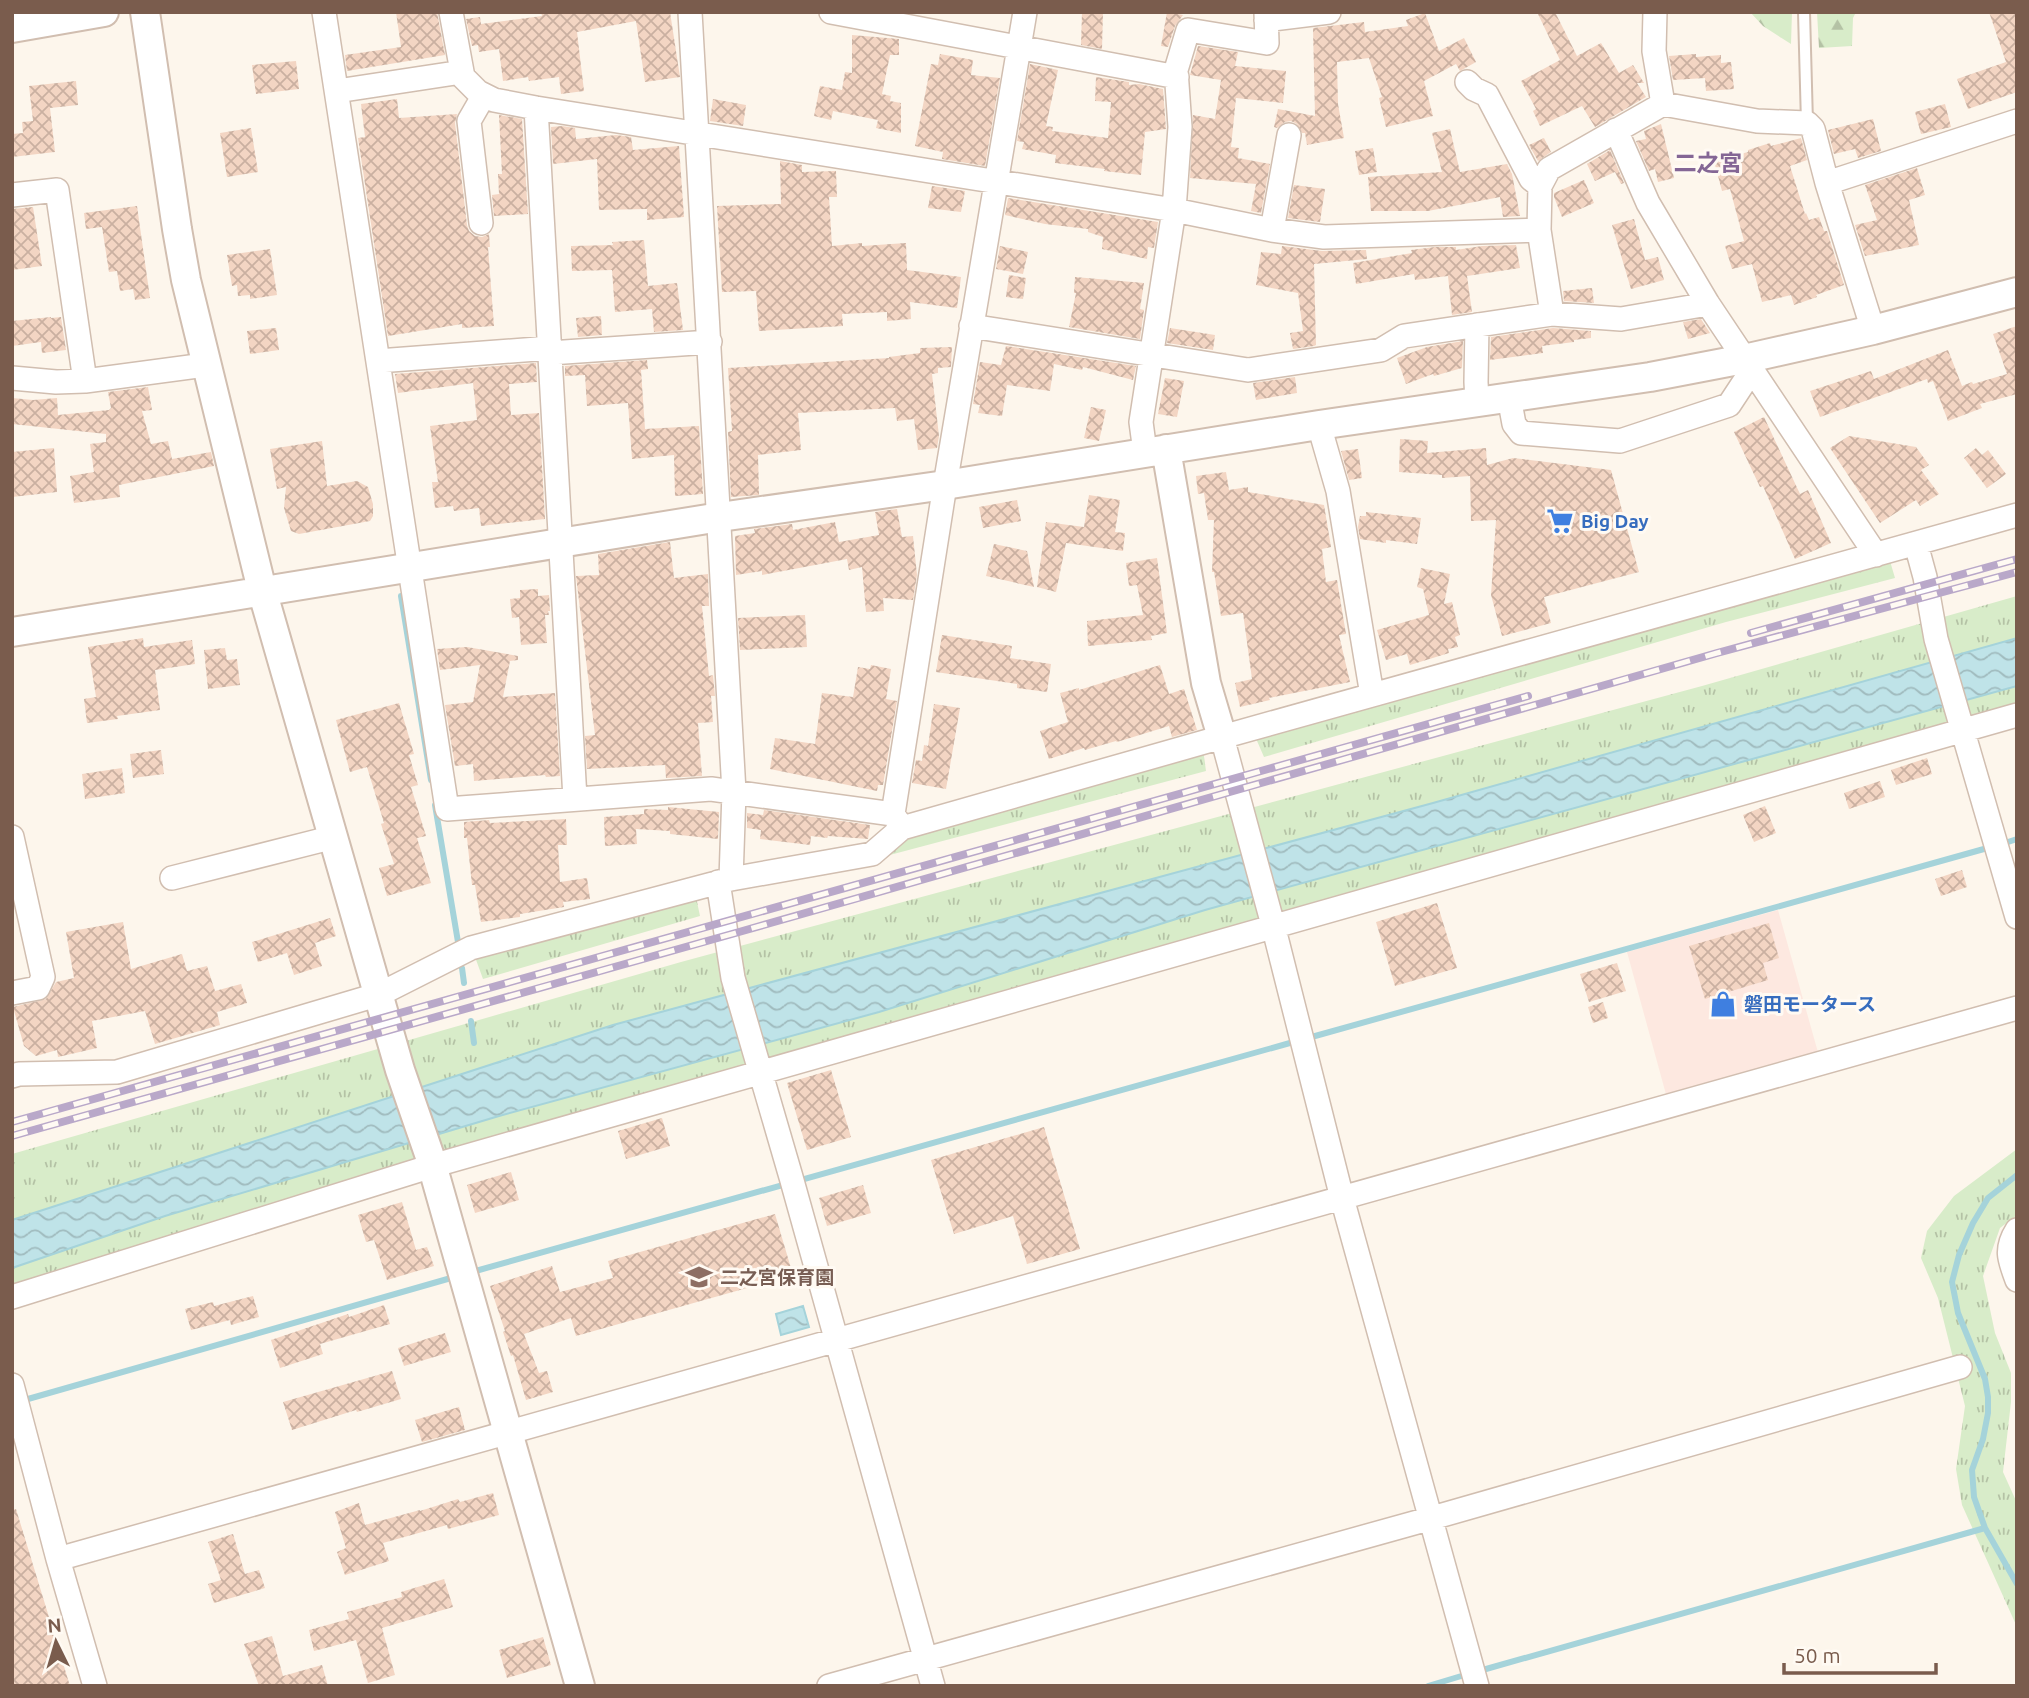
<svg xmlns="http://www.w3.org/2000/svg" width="2029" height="1698" viewBox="0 0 2029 1698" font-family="Ubuntu,'Noto Sans JP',sans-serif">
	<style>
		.commercial { fill: #fde8e0 }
		.grass { fill: url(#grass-tufts) }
		.forest { fill: url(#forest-firs) }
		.water { fill: url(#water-waves); stroke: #a5d3da; stroke-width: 2 }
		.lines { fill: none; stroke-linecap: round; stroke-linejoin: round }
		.stream { stroke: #a5d3da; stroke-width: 6 }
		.building { fill: url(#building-cross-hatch) }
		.service-casing { stroke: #d1beb0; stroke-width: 14 }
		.minor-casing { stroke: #d1beb0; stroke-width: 26 }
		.tertiary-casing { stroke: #d1beb0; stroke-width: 32 }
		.service { stroke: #fff; stroke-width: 10 }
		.minor { stroke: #fff; stroke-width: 23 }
		.tertiary { stroke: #fff; stroke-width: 28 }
		.rail-casing { stroke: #b9a8c9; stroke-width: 8 }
		.rail { stroke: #fffaf3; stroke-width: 5; stroke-dasharray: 16; stroke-linecap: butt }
		.labels { text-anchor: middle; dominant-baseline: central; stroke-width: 6; stroke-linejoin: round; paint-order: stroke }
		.shop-label { font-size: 19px; font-weight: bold; fill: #366cbe; stroke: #fffaf3; text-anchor: start }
		.education-label { font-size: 19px; font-weight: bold; fill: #785e54; stroke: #fffaf3; text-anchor: start }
		.quarter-label { font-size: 23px; font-weight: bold; fill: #846695; stroke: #fffaf3 }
	</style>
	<defs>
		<pattern id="grass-tufts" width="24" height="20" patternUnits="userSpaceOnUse" patternTransform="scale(1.75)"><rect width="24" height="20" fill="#d8ecc9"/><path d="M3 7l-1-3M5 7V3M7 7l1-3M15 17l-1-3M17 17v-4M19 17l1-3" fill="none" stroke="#b4c2a5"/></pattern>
		<pattern id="forest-firs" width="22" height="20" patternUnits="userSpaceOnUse" patternTransform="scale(1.75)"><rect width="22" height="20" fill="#d8ecc9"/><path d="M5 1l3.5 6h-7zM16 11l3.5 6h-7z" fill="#b4c2a5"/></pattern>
		<pattern id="water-waves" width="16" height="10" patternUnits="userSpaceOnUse" patternTransform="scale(1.75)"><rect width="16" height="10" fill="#bfe3e8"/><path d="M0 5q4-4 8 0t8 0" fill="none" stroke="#a0bbbe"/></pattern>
		<pattern id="building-cross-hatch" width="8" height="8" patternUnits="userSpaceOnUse" patternTransform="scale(1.75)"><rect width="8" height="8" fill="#f3d5c3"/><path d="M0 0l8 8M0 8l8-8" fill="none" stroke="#cab0a1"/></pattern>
	</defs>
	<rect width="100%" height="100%" fill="#fdf6ec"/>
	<!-- commercial -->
	<path class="commercial" d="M1778,910L1819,1056L1667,1098L1627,952Z"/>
	<!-- grass -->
	<path class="grass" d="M1890,561L1895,578L1726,622L1264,757L1254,734Z
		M2017,596V714L12,1297V1154L681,962L1702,686Z
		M1203,749L1206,771L886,856L902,828Z
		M696,897L700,916L483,979L475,957Z
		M2017,1149V1215L2000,1228L1983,1276L1995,1333L2011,1373V1402L2003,1472L2017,1503V1627L1962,1505L1956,1469L1965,1406L1938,1298L1921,1258L1927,1231L1954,1196Z"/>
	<!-- forest -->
	<path class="forest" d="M1750,12H1792L1791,44L1763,26Z
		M1817,12H1856L1853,18L1852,46L1819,48Z"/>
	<!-- water -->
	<path class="water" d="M2017,638V686L1205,910L879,1012L499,1116L165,1216L12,1268V1220L613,1025L1433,803Z
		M803,1306L809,1327L781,1335L776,1314Z"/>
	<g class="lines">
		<!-- stream -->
		<path class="stream" d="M401,596L431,780
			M435,805L458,942
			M2002,844L2017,839
			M462,968L464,983
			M471,1021L474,1043
			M1308,1038L1991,847
			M2017,1175L1988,1198L1973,1223L1959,1255L1952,1282L1958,1313L1985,1379L1988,1397V1413L1983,1439L1972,1470L1974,1497L1985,1528L2017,1584
			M472,1272L1297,1041
			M21,1401L458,1276
			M1479,1671L1985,1528
			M1428,1686L1468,1674"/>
	</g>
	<!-- building -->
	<path class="building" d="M396,12H437L445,55L347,71L345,55L401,47Z
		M541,12H670L680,77L645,82L636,21L577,32L584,91L561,94L559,77L529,81L528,77L503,81L499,49L479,52L478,45L472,46L466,19L480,17L481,24L542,16Z
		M1082,12H1103L1102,49L1081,45Z
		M1167,12L1183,15L1175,26L1168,47L1161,46Z
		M1537,12H1555L1577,56L1601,43L1619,73L1633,65L1644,83H1637L1646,97L1595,127L1582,106L1540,126L1533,111L1536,109L1521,81L1560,60Z
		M1989,12H2017V92L1968,109L1957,79L2006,62Z
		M1425,13L1439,51L1464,38L1476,62L1460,71L1456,64L1424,81L1433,116L1386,127L1379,98L1382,97L1369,58L1337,62L1338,104L1344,138L1307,145L1305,133H1302L1297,124L1291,121L1285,122L1277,128L1274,127L1278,109L1315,116L1313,28L1364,22L1365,32L1408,26L1406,20Z
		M852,35L899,39V55H890L882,94L891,96L890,101L901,103V133L876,128L878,120L833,111L831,120L814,116L820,86L842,90L845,72L852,73Z
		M1198,46L1238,52L1235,66L1286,71L1283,103L1236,98L1231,147L1239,148L1238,158L1270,164L1261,213L1251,211L1256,184L1190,178L1193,115L1215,119L1221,80L1190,75Z
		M940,54L973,60L971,75L1000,78L985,166L942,159L943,152L915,146L931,64L938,65Z
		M1696,54V57L1721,55V63L1731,62L1734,89L1706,91L1705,78L1673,80L1669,56Z
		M296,61L299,89L256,94L252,65Z
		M1030,64L1058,70L1046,126L1053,127L1052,131L1108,138L1111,102L1095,101L1096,77L1129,82V85L1139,84L1163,89L1166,129L1145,132L1141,175L1104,171L1105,169L1055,163L1056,155L1022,149L1024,142L1017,141Z
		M76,81L78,105L50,108L55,152L12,157V134L23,133L22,122L33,121L29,86Z
		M397,99L399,118L457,114L455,123L467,225L469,231L475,236L482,237L489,234L490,247H488L494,326L462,328V324L388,336L358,138L365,137L361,104Z
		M713,99L746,105L743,126L710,121Z
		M1945,104L1951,127L1921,134L1915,112Z
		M499,115L522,119L528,214L494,216L492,195L499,194L498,174H502Z
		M1873,119L1881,151L1858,158L1855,149L1834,154L1828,130Z
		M1661,124L1674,178L1658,182L1655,169L1649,171L1636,141L1646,139L1644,131Z
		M562,126L575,128L576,139L616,135L631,137L633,150L679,146L684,217L647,220V209L599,210L597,159L553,164L551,127Z
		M251,128L258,172L227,177L220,133Z
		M1450,129L1460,172L1507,164L1512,174L1520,216L1503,217L1500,197L1428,211H1371L1368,177L1442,172L1432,133Z
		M1544,138L1551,152L1538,161L1529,145Z
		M1801,138L1807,160L1790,166L1805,214L1806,213L1809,220L1819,217L1824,231H1827L1844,285L1816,295L1817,297L1794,305L1791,295L1762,302L1752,264L1732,269L1725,246L1744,241L1730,189L1722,191L1714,161L1748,152V150L1770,143L1771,146Z
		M1373,148L1377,172L1359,175L1355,151Z
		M1610,150L1624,183L1621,184L1615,172L1595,181L1587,164Z
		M780,161L802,165V172L836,171L837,197H829L832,246L862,243V246L906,243L907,270L961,277L957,308L910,302L911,319L887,321V312L842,314L843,326L759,331L756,291L722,292L717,206L781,204Z
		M1917,168L1925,195L1909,200L1919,245L1865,256L1855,225L1877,220L1865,185Z
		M1584,180L1594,203L1562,217L1554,197V193Z
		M1294,185L1325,189L1320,222L1288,218Z
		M932,186L965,191L961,212L928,208Z
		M1008,198L1158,222L1154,248L1148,247L1147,259L1102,249L1103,237L1088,232V229L1045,224L1005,215Z
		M137,206L150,298L135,300L133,289L120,291L117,271L109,272L102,227L86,229L84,213Z
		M33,207L42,266L12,270V209Z
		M1634,219L1645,260L1658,257L1664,280L1631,289L1612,225Z
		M644,240L648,286L677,283L683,330L654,332L652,309L615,312L612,270L572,271L571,246L613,245L612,242Z
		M1516,245L1520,268L1467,276L1472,312L1452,315L1448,276L1415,280L1414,274L1356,284L1353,263L1412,253L1411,250L1435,247H1456V250L1482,246Z
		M1000,246L1028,252L1023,274L996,269Z
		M1282,246L1322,251L1366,250L1367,259L1314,264L1316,345L1314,346L1293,349L1290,333L1303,331L1298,293L1256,285L1261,252L1281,254Z
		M270,249L277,295L250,299V295L238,296L237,285L232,286L227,255Z
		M1009,275L1026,278L1023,299L1006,297Z
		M1075,277L1144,283L1140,309L1144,310L1140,339L1069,327L1076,293H1074Z
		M1592,288L1594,303L1564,301L1563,291Z
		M601,316L602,335L578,337L576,318Z
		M51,317V318L61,317L66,350L42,353L41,342L12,346V321Z
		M1701,319L1710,333L1688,339L1683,322Z
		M2017,326V394L1980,404L1982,408L1948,421L1933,381L1928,383L1927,379L1820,417L1810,391L1871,371L1874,379L1948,350L1962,386L1972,382L1973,384L2007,374L1993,334Z
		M276,328L279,350L250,354L247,331Z
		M1170,328L1215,335L1213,350L1167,343Z
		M1553,328L1591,331V338L1574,340V342L1542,346L1543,353L1490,360L1491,337Z
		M1463,341L1462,368L1434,376L1433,374L1406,384L1397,358L1427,347Z
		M1006,346L1136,366L1133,380L1083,367L1082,370L1054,364L1050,391L1007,385L1002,416L978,413L980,405L973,404L980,362L1001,365Z
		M952,347L951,367L938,368V373L932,374L939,436L937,448L918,450L914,419L897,421L895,408L798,413L801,450L758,455L759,495L731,497L728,432L732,431L728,368L889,358V357L920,353V348Z
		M647,360L648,369L641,370L645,429L699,426L703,494L675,496L674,455L632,459L628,403L587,406L585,375L565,376V366Z
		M536,363L537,382L509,384L511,415L539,413L545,519L481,526L479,508L454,511L453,506L435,508L432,482H438L430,426L477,420L473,383L398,393L395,374Z
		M1295,377L1297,393L1256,400L1253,383Z
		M1165,378L1184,381L1177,417L1158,414Z
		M148,387L152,410L142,411L151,444L168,441L172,459L211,452L214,466L119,485L120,497L74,503L70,476L94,472L90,444L106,442V434L12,424V398L33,400L57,398L58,415L109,410L111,408L108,392Z
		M1091,407L1106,410L1099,441L1084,438Z
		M1764,417L1800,494L1808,490L1831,543L1795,559L1763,486L1760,487L1734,432Z
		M1849,436L1916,447L1929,465L1921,470L1939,494L1920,506L1916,500L1880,523L1830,448Z
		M1400,439L1428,441L1427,453L1486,448L1487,465L1513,458L1611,470L1639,572L1544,597L1551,623L1502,636L1491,595L1496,520L1471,521L1470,476L1442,478V475L1399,472Z
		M322,441L327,486L357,481L368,487L373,504V516L370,521L299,534L291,531L284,508L286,487L277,489L270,449Z
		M54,448L57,492L12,497V452Z
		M1976,448L1982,455L1988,450L2006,474L1987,488L1964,458Z
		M1358,449L1362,478L1349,480L1341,451Z
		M1226,472L1229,490L1248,487V492L1324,505L1331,547L1322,549L1326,582L1337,580L1346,634L1339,635L1350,682L1269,698L1270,700L1240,707L1235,683L1252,679L1243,613L1221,616L1214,572H1212L1214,520H1208L1204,493L1198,494L1196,476Z
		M1089,495L1120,500L1115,532L1125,533L1123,551L1066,543L1056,592L1037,587L1046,522L1084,527Z
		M1017,500L1021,521L983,528L979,507Z
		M897,509L902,537L913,536L917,575L913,600L883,598L884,611L866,612L862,567L849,570L847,559L762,575V571L736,575L735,536L755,533L754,529L792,524L793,530L835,522L839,542L879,535L875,512Z
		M1366,512L1421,518L1417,544L1386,540V543L1360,539L1358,527L1360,516H1366Z
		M670,542L674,578L708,574L709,606H702L709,676L713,675L715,696H711L713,722L698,723L702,776L666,778L665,765L587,769L585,736L595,735L576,576L599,575L598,554Z
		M994,544L1027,551L1034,587L986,576Z
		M1157,558L1167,633L1151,636L1152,640L1088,646L1087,621L1143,615L1137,585L1129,586L1126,563Z
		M1421,568L1450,574L1444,604L1452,602L1460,635L1455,637L1458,647L1448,649L1449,653L1410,665L1407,654L1386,660L1377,630L1429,615L1423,589L1417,587Z
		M538,589V596L549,595L550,611H548L549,615H545L547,643L521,645L519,617L512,618L510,599L520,598V590Z
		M805,615L807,647L740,650L738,618Z
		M942,635L1012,646L1010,658L1051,664L1047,692L1017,688V684L936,672Z
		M143,638L144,647L192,640L195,664L155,670L160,710L117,716L118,719L87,723L84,699L96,697L88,647Z
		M467,647L518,656V660L510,661L503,697L555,693L560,776L546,777L545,775L474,781L473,764L455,766L445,705L473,702L480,665L440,670L437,649Z
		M225,648L227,660L237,659L240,685L208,689L204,650Z
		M871,665L891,669L886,699L897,701L883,785H878L877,791L770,769L775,738L815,744L822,693L853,697L858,667L870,669Z
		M1160,665L1169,694L1184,689L1197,730L1172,737L1169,726L1117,742L1116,741L1085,750L1084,748L1049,759L1040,731L1068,722L1060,693L1079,688V690Z
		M399,703L414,754L409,755L418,785L411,787L426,836L417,838L431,883L387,896L379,868L394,864L381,824L384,823L367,767L350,772L336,720Z
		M934,704L960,708L946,789L912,783L916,760L922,761L924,745L928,746Z
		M161,750L164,774L133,778L130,754Z
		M1927,758L1932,774L1896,785L1891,770Z
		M122,768L125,793L85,799L82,774Z
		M1880,781L1885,797L1849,809L1844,793Z
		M1765,806L1776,833L1754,842L1743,815Z
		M668,807L719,812L718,839L670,834V831L636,829L637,844L605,846L604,817L644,814V809L668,810Z
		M764,810L870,825L868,839L828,836L827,838L811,836L810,845L760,839L761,830L747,828V813L763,815Z
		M566,819L567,845H558L560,882L587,878L590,899L563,902L564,907L520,914V917L481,922L475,885H472L467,838H464V822L489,820L490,823Z
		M1962,870L1967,887L1941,896L1935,879Z
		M1437,903L1457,968L1395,986L1376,922Z
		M330,918L336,936L315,943L322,966L294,975L287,953L258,962L252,942Z
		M123,922L131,969L182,954L187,971L207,966L215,991L241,984L247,1003L217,1012L220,1025L155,1044L145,1011L92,1021L97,1048L58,1057L57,1050L36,1056L24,1046L13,1007L46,999L56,982L74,978L66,932Z
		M1769,923L1779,958L1763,963L1768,980L1705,999L1689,946Z
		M1617,963L1626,991L1589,1002L1580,974Z
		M1603,1002L1608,1018L1593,1023L1588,1007Z
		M831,1070L851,1137L807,1150L787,1083Z
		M662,1118L670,1146L626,1159L618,1131Z
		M1044,1127L1080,1249L1027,1264L1013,1216L954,1234L931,1160Z
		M511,1172L519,1200L475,1213L467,1185Z
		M863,1185L871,1213L827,1226L819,1198Z
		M402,1202L416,1250L427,1247L434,1266L387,1280L374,1240L366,1242L358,1215Z
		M775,1214L793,1275L576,1336L571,1318L524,1334L539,1373L547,1371L553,1392L526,1400L513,1355L511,1356L503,1332L505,1331L490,1286L552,1266L560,1292L613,1278L608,1261Z
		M253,1296L259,1317L231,1325L230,1320L191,1330L185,1309L213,1302L214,1306Z
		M384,1305L390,1324L320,1344L323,1354L280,1368L271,1340L348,1314L349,1317Z
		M445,1333L451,1352L404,1366L398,1348Z
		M392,1371L401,1399L357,1412L356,1410L292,1430L283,1402Z
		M459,1407L465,1430L422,1442L415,1420Z
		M493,1493L499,1515L448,1529L447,1525L383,1543L389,1561L345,1575L337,1552L346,1548L335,1512L359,1503L365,1525L420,1510V1511L458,1499L460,1502Z
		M16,1509L70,1686H12V1510Z
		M233,1534L245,1574L259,1570L265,1588L214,1603L208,1584L221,1580L208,1542Z
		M444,1579L453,1607L382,1628L395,1675L368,1683L356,1640L314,1651L309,1630L349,1619L347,1612L402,1597L401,1592Z
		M272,1636L283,1676L322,1665L328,1686H259L244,1644Z
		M543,1637L551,1665L507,1678L499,1650Z"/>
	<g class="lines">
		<!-- service casing -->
		<g class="service-casing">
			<path id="service" d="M1804,12L1807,123"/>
		</g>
		<!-- minor casing -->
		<g class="minor-casing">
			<path id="minor" d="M324,12L447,809L711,789L893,814L902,828
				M451,12L463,77L478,92L494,100L536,108L1174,210L1272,230L1324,237L1539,230L1540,186L1549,169L1663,104L1757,121L1807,123L1813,129L1827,183
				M690,12L734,792L731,879
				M831,12L1177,77
				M1655,12L1654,51L1663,104
				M1266,20L1329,12
				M1467,82L1474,89L1487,95L1531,179L1540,186
				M337,91L462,72
				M536,108L575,799
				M1616,130L1648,203L1708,304L1876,555
				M12,195L57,190L85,381
				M481,223L469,121L484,95
				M1272,230L1289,135
				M1539,230L1552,314
				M1477,325L1476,382L1477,401
				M971,326L1248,370L1381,350L1404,336L1552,314L1621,319L1708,304
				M1873,330L1827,183L2017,121
				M550,353L710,342
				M378,361L550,348
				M12,378L56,382L85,381L205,365
				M1509,397L1514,424L1521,433L1620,441L1729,405L1752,370
				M1319,425L1338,491L1372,695
				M1145,452L1141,422L1174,210L1180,127L1176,70L1188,30L1267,43L1266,12
				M1916,544L1925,577L1936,639L2017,917
				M1222,737L1273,925L1342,1198L1477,1686
				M893,814L945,485L1025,12
				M12,837L43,977L38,988L12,993
				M172,878L334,837
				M718,882L733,978L791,1177L933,1686
				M12,1076L19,1074L117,1072L380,994L471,948L731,879L872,854L902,828L1222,737L2017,515
				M2017,1230C2005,1249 2009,1259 2017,1280
				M12,1297L432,1166L2017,715
				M12,1385L58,1559L95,1686
				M58,1559L2017,1008
				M829,1686L1432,1518L1960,1367"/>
		</g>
		<!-- tertiary casing -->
		<g class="tertiary-casing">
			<path id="tertiary" d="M145,12L177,229L186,280L262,590L400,1070L429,1154L580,1686
				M12,28L104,12
				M1166,449L1206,683L1222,737
				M12,632L720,517L945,485L1319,425L1650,377L1744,359L1873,330L2017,292"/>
		</g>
		<!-- service -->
		<use href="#service" class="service"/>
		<!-- minor -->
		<use href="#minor" class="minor"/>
		<!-- tertiary -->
		<use href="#tertiary" class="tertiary"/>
		<!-- rail casing -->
		<g class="rail-casing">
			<path id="rail" d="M1751,633L2017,559
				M12,1122L1528,696
				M12,1136L739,932L1717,653L2017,572"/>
		</g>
		<!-- rail -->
		<use href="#rail" class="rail"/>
	</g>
	<!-- icons -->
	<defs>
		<g id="supermarket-bare" transform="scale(2.1)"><path d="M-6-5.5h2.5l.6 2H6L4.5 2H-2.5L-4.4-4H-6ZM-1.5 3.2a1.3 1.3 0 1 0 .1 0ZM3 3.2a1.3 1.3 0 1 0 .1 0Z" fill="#3f7fe0" stroke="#fffaf3" stroke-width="2.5" paint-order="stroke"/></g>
		<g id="shop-bare" transform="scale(2.1)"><path d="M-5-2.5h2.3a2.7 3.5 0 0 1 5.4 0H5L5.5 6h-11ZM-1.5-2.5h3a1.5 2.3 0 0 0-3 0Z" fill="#3f7fe0" stroke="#fffaf3" stroke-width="2.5" paint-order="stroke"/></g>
		<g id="school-bare" transform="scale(2.1)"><path d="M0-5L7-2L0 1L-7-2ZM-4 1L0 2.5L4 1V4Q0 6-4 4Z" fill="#8d6e63" stroke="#fffaf3" stroke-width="2.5" paint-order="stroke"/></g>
	</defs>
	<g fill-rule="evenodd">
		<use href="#supermarket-bare" x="1560" y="521"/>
		<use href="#shop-bare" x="1723" y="1004"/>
		<use href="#school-bare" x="699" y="1277"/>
	</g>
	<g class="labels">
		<!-- shop labels -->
		<g class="shop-label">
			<text x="1581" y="521">Big Day</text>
			<text x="1744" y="1004">磐田モータース</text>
		</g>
		<!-- education labels -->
		<g class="education-label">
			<text x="720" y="1277">二之宮保育園</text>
		</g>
		<!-- quarter labels -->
		<g class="quarter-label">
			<text x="1708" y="162">二之宮</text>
		</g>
	</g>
	<!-- border -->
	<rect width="2029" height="1698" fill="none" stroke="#7a5c4d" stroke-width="28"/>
	<!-- north arrow -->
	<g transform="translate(56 1642) rotate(355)" stroke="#fffaf3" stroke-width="5" paint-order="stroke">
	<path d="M0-5L12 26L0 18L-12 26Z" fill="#7a5c4d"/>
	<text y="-10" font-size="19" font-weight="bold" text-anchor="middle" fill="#7a5c4d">N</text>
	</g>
	<!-- scale -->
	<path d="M1784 1663v10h152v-10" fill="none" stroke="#7a5c4d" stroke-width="3.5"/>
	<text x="1794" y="1663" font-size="21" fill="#7a5c4d" stroke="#fffaf3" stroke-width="5" paint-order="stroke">50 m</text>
</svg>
